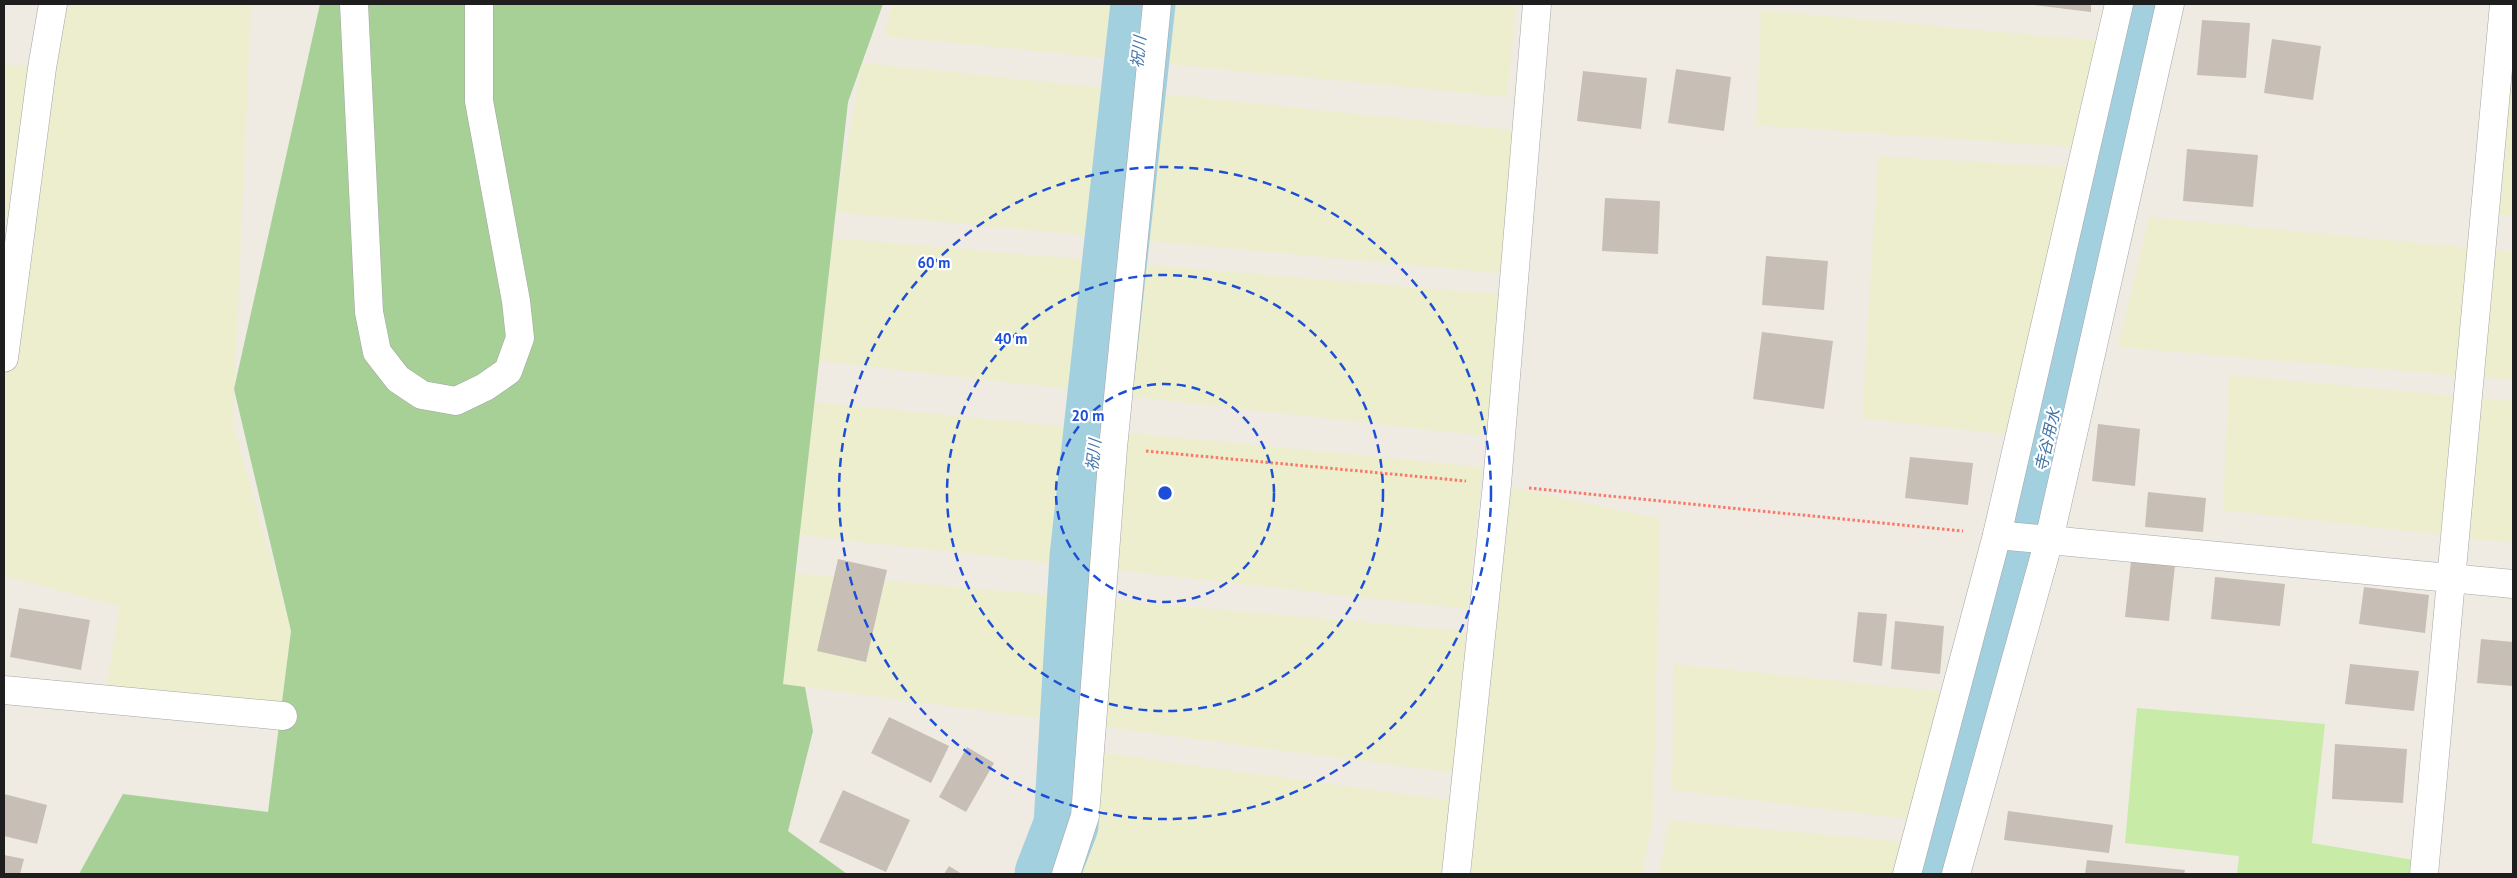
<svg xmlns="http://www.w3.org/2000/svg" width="2517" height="878" viewBox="0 0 2517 878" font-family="'PT Sans','Noto Sans JP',sans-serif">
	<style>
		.farmland { fill: #eceece }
		.grass { fill: #c8eba7 }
		.forest { fill: #a7d097 }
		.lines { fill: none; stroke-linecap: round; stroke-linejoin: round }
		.river { stroke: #a2d0de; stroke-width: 65 }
		.building { fill: #c7beb6 }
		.minor-casing { stroke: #a5a5a5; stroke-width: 29 }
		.tertiary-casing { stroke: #a5a5a5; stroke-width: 29 }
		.path { stroke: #fd7766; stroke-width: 3; stroke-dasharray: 2.5 2.5; stroke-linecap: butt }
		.minor { stroke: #fff; stroke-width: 28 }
		.tertiary { stroke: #fff; stroke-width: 28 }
		.ring { fill: none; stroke: #1d4ed8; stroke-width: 2.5; stroke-dasharray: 9 6 }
		.labels { text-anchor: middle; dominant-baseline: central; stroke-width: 4.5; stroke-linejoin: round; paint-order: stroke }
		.water-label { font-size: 16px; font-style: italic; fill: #4475a8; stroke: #fff }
		.centre { fill: #1d4ed8; stroke: #fff; stroke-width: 2.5 }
		.ring-label { font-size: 15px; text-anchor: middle; font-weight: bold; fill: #1d4ed8; stroke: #fff; stroke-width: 4.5; stroke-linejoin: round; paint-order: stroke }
	</style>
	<rect width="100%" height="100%" fill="#efebe3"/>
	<!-- farmland -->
	<path class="farmland" d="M53,4H251L233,424L291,631L283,716L106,693L119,606L4,576V64L42,68Z
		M892,4H1516L1507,97L884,36Z
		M1761,10L2111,42L2086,148L1756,125Z
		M862,63L1522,131L1508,274L835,212Z
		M2498,66L2513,68V216L2485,214Z
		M1878,156L2082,168L2020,436L1862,418Z
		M2149,217L2513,252V380L2118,347Z
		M832,238L1507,295L1492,437L819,361Z
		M2229,375L2513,401V543L2223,510Z
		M814,402L1482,467L1468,609L799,535Z
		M1497,484L1660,519L1653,819L1642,874H1456Z
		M795,573L1467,631L1453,773L783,684Z
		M1674,664L1955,693L1922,821L1672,790Z
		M1090,751L1455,801L1448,874H1063Z
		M1668,820L1916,843L1903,874H1660Z"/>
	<!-- grass -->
	<path class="grass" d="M2137,708L2325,724L2312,843L2425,862L2424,874H2237L2239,856L2125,843Z"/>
	<!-- forest -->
	<path class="forest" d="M320,4H883L848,102L783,684L805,687L813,731L788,831L847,874H79L123,794L268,812L291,631L234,389Z"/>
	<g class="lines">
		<!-- river -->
		<path class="river" d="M1047,874L1066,825L1082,557L1143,4
			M1935,874L2028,522L2147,4"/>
	</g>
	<!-- building -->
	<path class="building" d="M2026,4H2091V12Z
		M2202,20L2250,23L2246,78L2197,75Z
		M2272,39L2321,46L2313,100L2264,93Z
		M1676,69L1731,77L1724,131L1668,123Z
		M1583,71L1647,78L1641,129L1577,121Z
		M2187,149L2258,155L2253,207L2183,201Z
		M1605,198L1660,201L1658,254L1602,251Z
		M1766,256L1828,261L1824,310L1762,305Z
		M1762,332L1833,341L1824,409L1753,399Z
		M2098,424L2140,429L2135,486L2092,481Z
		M1910,457L1973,463L1968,505L1905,498Z
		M2148,492L2206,498L2203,532L2145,527Z
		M838,559L887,570L866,662L817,651Z
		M2131,561L2175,565L2169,621L2125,617Z
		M2215,577L2285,584L2280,626L2211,619Z
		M2364,587L2429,595L2425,633L2359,624Z
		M19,608L90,620L81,670L10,657Z
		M1858,612L1887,614L1882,666L1853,662Z
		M1895,621L1944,626L1940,674L1891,669Z
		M2481,639L2513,642V686L2477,683Z
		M2350,664L2419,671L2414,711L2345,704Z
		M889,717L949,746L931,783L871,753Z
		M2335,744L2407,749L2403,803L2332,799Z
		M967,747L994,763L966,812L939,797Z
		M843,790L910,820L886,872L819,842Z
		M4,794L47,805L37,844L4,836Z
		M2008,811L2113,825L2109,853L2004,840Z
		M4,855L24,859L20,874H4Z
		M2087,860L2185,870L2184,874H2085Z
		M949,866L962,874H944Z"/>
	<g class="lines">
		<!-- minor casing -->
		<g class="minor-casing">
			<path id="minor" d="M4,358L42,68L53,4
				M1997,535L2513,584
				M4,690L283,716
				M1066,874L1085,816L1113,448L1157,4
				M1456,874L1497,484L1537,4
				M1956,874L2049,540L2170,4
				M2424,874L2504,4"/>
		</g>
		<!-- tertiary casing -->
		<g class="tertiary-casing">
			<path id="tertiary" d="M354,4L369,312L377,352L398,379L422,395L456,401L485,387L508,371L520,338L516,301L479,101V4
				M1907,874L1997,535L2119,4"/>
		</g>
		<!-- path -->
		<path class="path" d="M1146,451L1466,481
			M1529,488L1963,531"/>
		<!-- minor -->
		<use href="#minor" class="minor"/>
		<!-- tertiary -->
		<use href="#tertiary" class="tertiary"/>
	</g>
	<!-- distance rings -->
	<g class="ring">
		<circle cx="1165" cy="493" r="109"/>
		<circle cx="1165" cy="493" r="218"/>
		<circle cx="1165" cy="493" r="326"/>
	</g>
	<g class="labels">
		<!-- water labels -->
		<g class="water-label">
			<text transform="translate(1138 52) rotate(-84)">祝川</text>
			<text transform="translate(2047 440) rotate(-77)">寺谷用水</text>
			<text transform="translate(1093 455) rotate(-84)">祝川</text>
		</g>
	</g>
	<circle cx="1165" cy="493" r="8" class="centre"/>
	<g class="ring-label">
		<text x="934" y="268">60 m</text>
		<text x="1011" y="344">40 m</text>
		<text x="1088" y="421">20 m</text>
	</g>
	<!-- border -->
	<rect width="2517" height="878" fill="none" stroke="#1e1e1e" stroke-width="10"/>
</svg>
